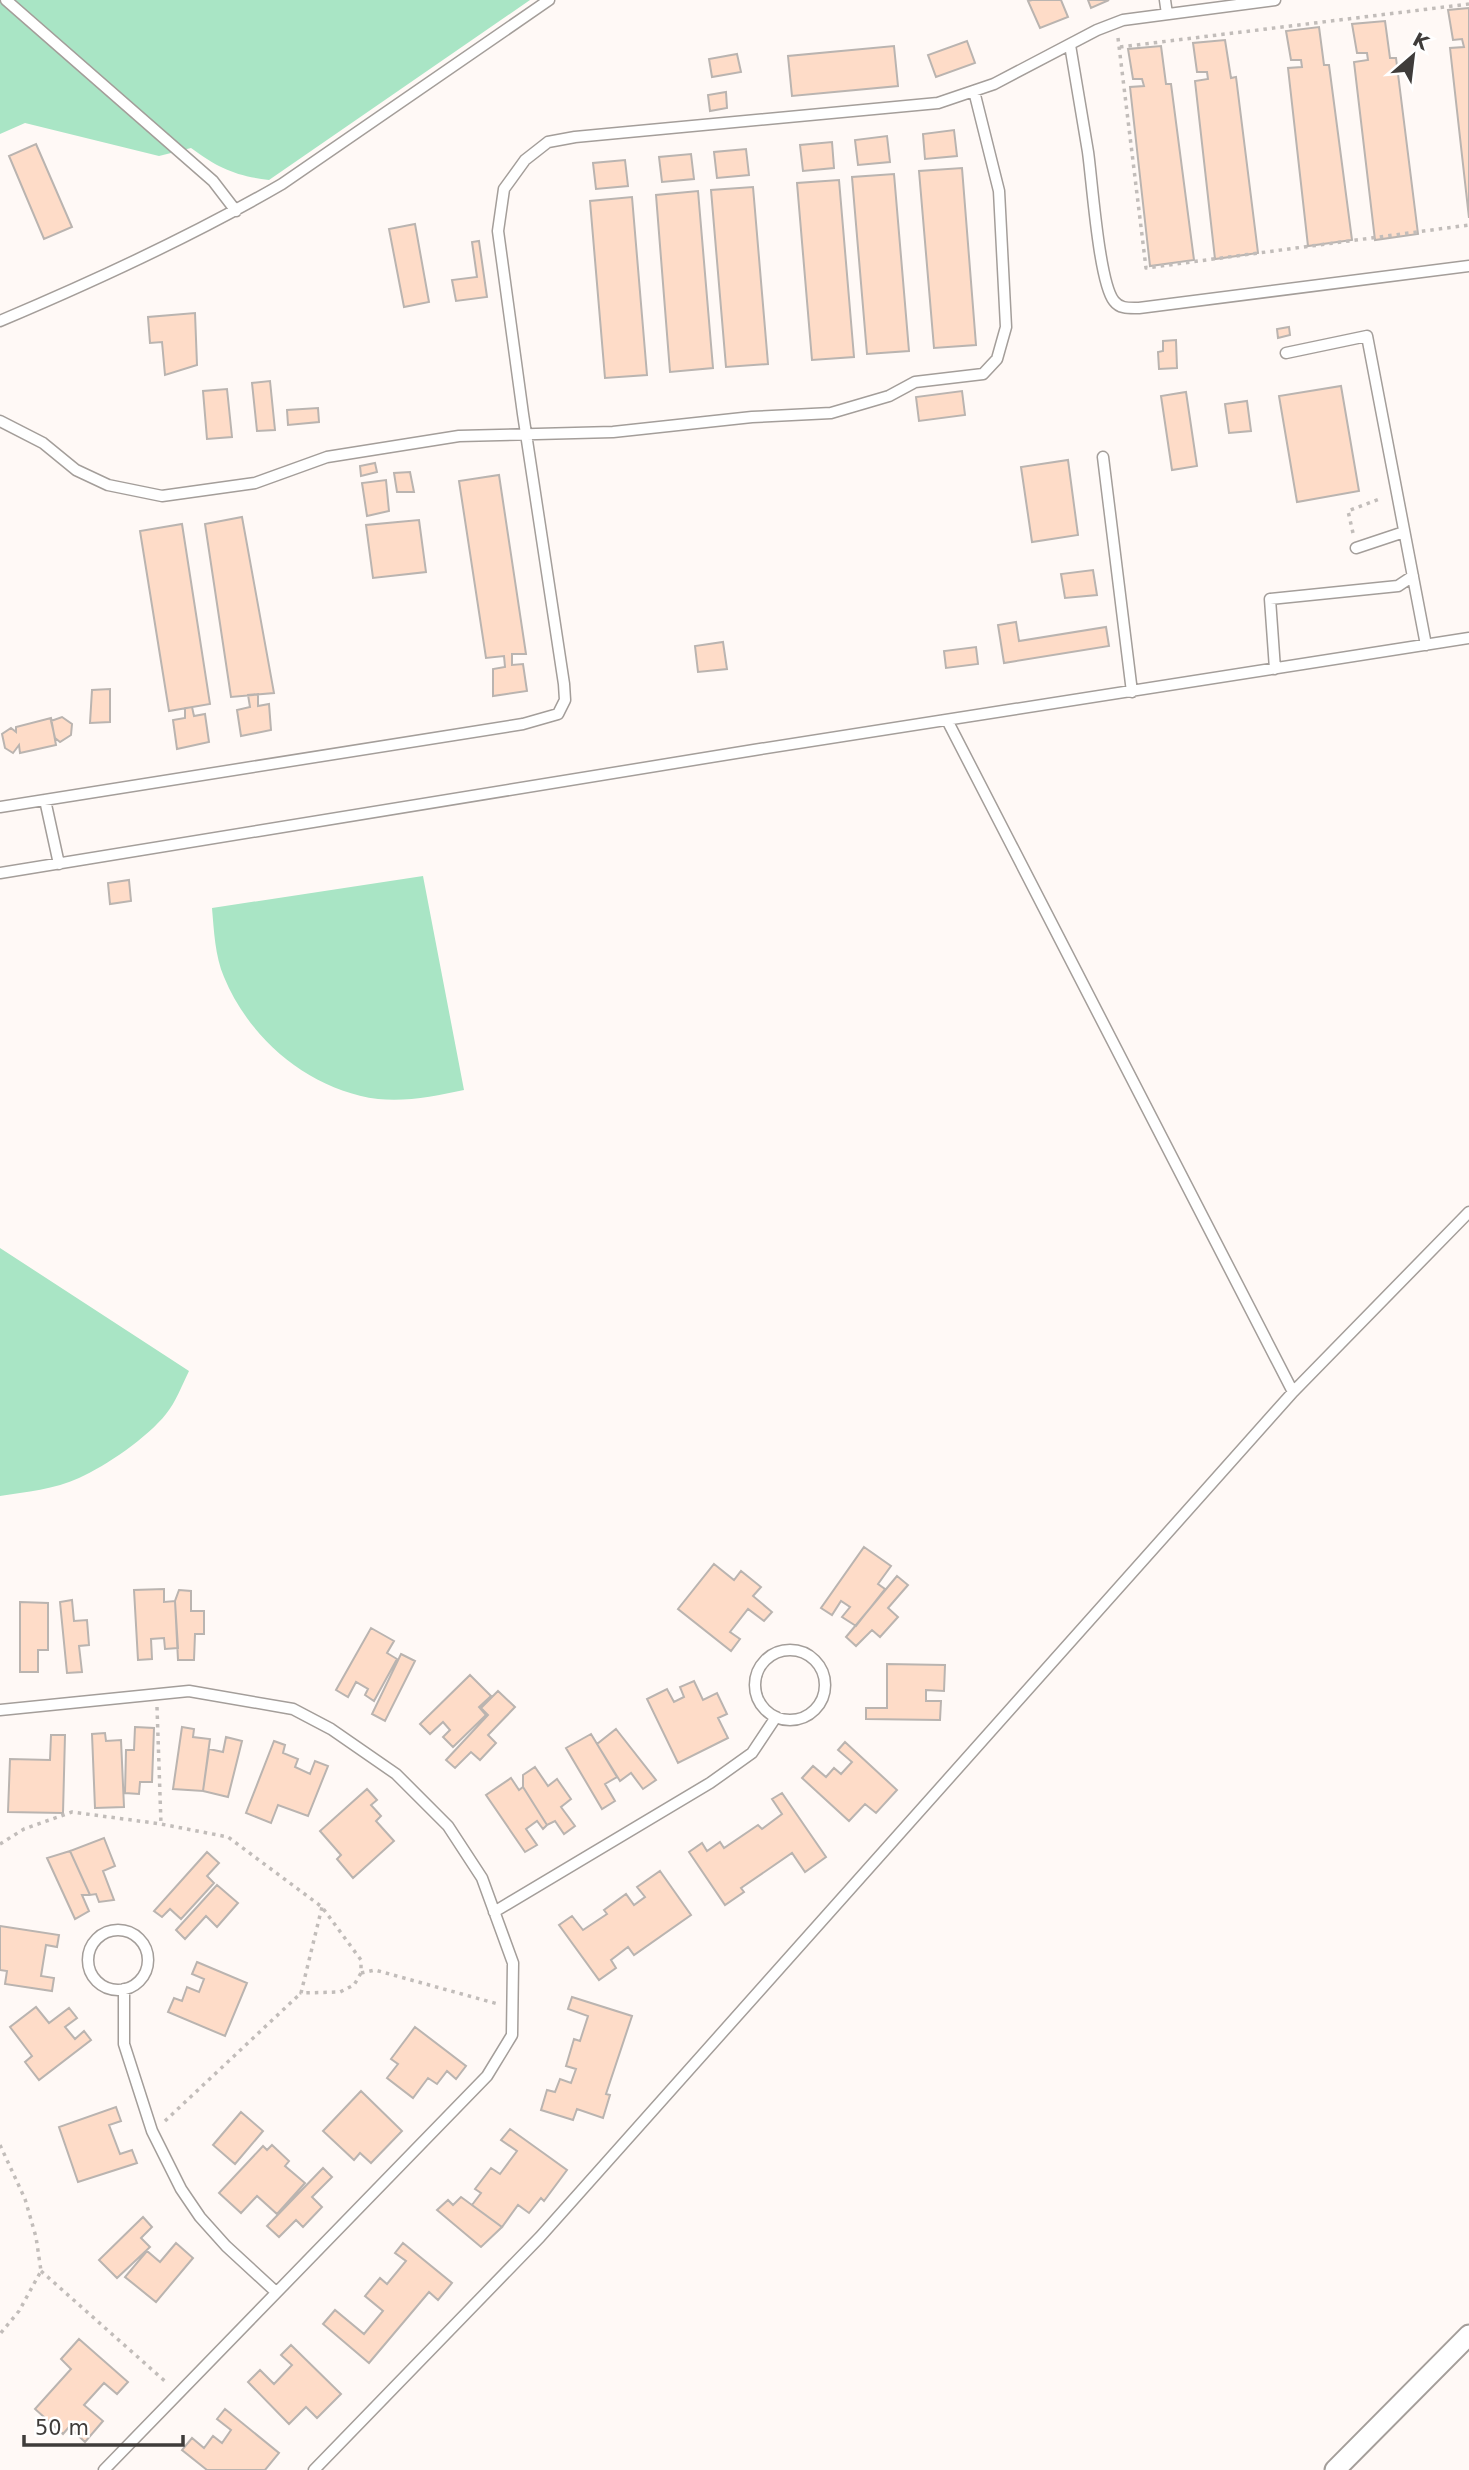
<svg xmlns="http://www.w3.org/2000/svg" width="1469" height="2470" viewBox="0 0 1469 2470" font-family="'DejaVu Sans',sans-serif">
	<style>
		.green { fill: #a9e5c5 }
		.building { fill: #fedcc8; stroke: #bab4b0; stroke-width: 2 }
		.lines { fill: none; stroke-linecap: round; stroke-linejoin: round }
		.service-casing { stroke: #a49e9a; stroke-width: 13 }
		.minor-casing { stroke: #a49e9a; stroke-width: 23 }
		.path { stroke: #c2bdba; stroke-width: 3.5; stroke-dasharray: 3.5 5; stroke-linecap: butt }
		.service { stroke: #fff; stroke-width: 10 }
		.minor { stroke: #fff; stroke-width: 19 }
	</style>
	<rect width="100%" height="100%" fill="#fff9f6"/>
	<!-- green -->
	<path class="green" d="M0,0H530L269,180C236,176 218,168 191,148L159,156L25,123L0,134Z
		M423,876L464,1090C436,1096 407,1102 378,1099C310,1090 250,1040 224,977C215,956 214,931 212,908Z
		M0,1248L189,1371C182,1385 176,1402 166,1414C148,1437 106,1466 79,1478C55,1489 26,1492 0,1496Z"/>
	<!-- building -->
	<path class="building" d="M1032,0H1061L1068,17L1040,28L1028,1Z
		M1088,0H1109L1091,8Z
		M1469,8V218L1450,48L1464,47L1462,39L1453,40L1448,10Z
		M1385,21L1390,58H1396L1418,234L1375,240L1354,62L1368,60L1367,53H1357L1352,24Z
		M1319,27L1324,65H1329L1352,240L1308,246L1288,68L1302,67L1301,60H1291L1286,31Z
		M1225,40L1231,78L1236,77L1258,253L1215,259L1195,81L1208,79L1207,72H1197L1193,43Z
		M967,41L975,63L936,77L928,55Z
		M894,46L898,86L792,96L788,56Z
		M1161,46L1166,84H1171L1194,260L1150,266L1130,87L1144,86L1142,79H1133L1128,49Z
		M737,54L741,72L712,77L709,59Z
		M726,92L727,108L710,111L708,95Z
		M954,130L957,156L925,159L923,134Z
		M887,136L890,162L858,165L855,140Z
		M832,142L834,168L803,171L800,145Z
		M36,144L72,227L44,239L9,156Z
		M746,149L749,175L717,178L714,152Z
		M691,154L694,179L662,182L659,157Z
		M625,160L628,186L596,189L593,163Z
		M962,168L976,345L934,348L919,171Z
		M894,174L909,351L867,354L852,177Z
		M839,180L854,357L812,360L797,183Z
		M753,187L768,364L726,367L711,190Z
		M698,191L713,368L670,372L656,195Z
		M632,197L647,375L605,378L590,201Z
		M415,224L429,302L404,307L389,229Z
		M479,241L487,297L456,301L452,280L477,277L472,242Z
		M195,313L197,365L165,375L162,342L150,343L148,317Z
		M1289,327L1290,335L1278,338L1277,329Z
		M1176,340L1177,368L1159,369L1158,352L1163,351V341Z
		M270,381L275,430L257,431L252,383Z
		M1341,386L1359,491L1297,502L1279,396Z
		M227,389L232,437L207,439L203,391Z
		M962,391L965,415L919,421L916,397Z
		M1186,392L1197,466L1172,470L1161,396Z
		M1247,401L1251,431L1229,433L1225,404Z
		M318,408L319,422L288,425L287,410Z
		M1068,460L1078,535L1032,542L1021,467Z
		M375,463L377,472L361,476L360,466Z
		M410,472L414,492H397L394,473Z
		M499,475L526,654H512V665L523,664L527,691L493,696V669L505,667L504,656L486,658L459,481Z
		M386,480L389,511L367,516L362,483Z
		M242,517L274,693L231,697L205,524Z
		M419,520L426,572L373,578L366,525Z
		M182,524L210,704L169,711L140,531Z
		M1093,570L1097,595L1065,598L1061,574Z
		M1016,622L1019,641L1106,627L1109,646L1004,663L998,625Z
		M723,642L727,669L698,672L695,646Z
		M976,647L978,664L946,668L944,651Z
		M110,689V722L90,723L92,690Z
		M258,694V706L269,704L271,730L241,736L237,710L250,707L248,695Z
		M192,707L194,716L205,714L209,742L177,749L173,720L185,718V708Z
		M62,717L72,724L71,735L60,742L55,738L51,721Z
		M51,718L56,745L20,753L19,745L13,753L5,748L2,734L11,728L16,732V727Z
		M129,880L131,901L110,904L108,883Z
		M864,1547L891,1566L878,1584L885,1589L856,1626L842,1617L850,1607L841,1601L832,1615L821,1608Z
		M714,1564L734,1580L741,1571L761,1587L753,1596L772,1612L764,1621L748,1609L730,1632L740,1639L731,1651L678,1609Z
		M897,1576L908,1585L888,1608L898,1617L880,1637L872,1630L856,1646L846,1637Z
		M164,1589V1602L175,1601L178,1648L165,1649L164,1638L151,1639L152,1659L138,1660L134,1590Z
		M179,1590L191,1591V1611H204V1634H195L194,1660H178L175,1601Z
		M72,1600L74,1621L87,1620L89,1645L79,1646L82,1672L67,1673L60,1602Z
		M20,1602L48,1603V1650H38V1672H20Z
		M371,1628L394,1641L387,1653L397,1659L374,1701L365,1695L368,1689L356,1682L348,1697L336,1690Z
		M401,1654L415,1661L385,1721L372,1714Z
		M887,1664L945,1665L944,1691L926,1690V1701H941L940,1720L866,1719V1708H887Z
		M470,1675L491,1696L479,1707L486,1715L453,1747L443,1737L450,1730L443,1722L430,1734L420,1724Z
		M694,1681L703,1700L717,1693L727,1714L718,1718L728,1738L678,1763L647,1699L667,1689L674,1702L684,1697L680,1687Z
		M498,1691L515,1707L488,1735L496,1743L480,1760L471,1752L455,1768L446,1760L488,1715L481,1708Z
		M135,1727L154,1728L152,1782H140L139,1794L125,1793L126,1750H134Z
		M182,1727L194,1729L193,1737L210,1739L203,1791L173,1789Z
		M616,1729L656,1780L643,1789L631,1773L620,1781L597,1744Z
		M105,1733L106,1741L121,1740L124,1807L95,1808L92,1734Z
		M591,1734L617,1777L605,1784L615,1801L602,1809L566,1748Z
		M51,1735H65L63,1813L8,1812L10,1759L50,1760Z
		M226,1737L242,1741L228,1797L203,1791L209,1749L223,1752Z
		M274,1741L285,1745L283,1753L298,1759L295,1767L310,1774L315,1761L328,1766L308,1816L278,1805L271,1823L246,1813Z
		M845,1742L897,1790L876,1813L865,1804L849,1821L802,1778L813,1766L826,1777L834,1768L841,1774L852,1762L838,1750Z
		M535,1767L548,1786L557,1779L571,1799L561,1807L575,1826L564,1834L555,1821L547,1825L523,1787V1775Z
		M511,1778L519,1790L523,1787L547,1825L543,1829L537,1821L526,1829L537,1845L525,1852L486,1795Z
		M367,1789L377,1800L371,1805L381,1816L376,1821L394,1841L353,1878L337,1859L341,1855L320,1831Z
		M782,1793L826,1857L805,1872L792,1853L741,1888L744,1892L725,1905L689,1852L702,1843L707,1851L720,1842L724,1848L758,1825L762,1829L782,1814L772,1799Z
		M104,1838L115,1866L103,1871L114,1900L99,1902L96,1894L90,1895L70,1851Z
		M70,1851L90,1895H82L89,1911L75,1919L47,1858Z
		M207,1852L219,1863L207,1876L214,1883L181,1919L170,1909L162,1917L154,1911Z
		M660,1871L691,1915L634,1955L628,1947L611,1960L616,1968L599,1980L559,1925L572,1916L583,1930L607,1914L604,1910L626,1894L634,1905L645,1897L637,1887Z
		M217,1885L238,1903L217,1927L206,1916L185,1939L176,1930Z
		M0,1926L59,1935L57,1947L46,1945L41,1976L54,1978L52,1991L5,1984L7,1971L0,1970Z
		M197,1962L247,1983L225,2036L168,2012L174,1998L182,2001L187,1987L199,1992L204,1979L192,1974Z
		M572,1997L632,2016L606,2094L610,2095L603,2118L577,2109L573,2120L541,2110L547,2090L555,2092L560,2079L571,2083L576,2069L566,2066L574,2039L580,2041L588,2016L568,2009Z
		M36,2007L49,2023L69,2008L77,2018L65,2027L75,2039L84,2031L91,2040L39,2080L25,2062L32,2056L10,2027Z
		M415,2027L466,2066L456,2079L447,2071L437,2084L428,2078L413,2098L387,2078L398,2064L391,2059Z
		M361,2091L402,2131L371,2163L360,2153L354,2160L323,2131Z
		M116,2107L121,2121L109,2125L120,2154L132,2150L137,2163L78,2182L59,2127Z
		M241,2112L263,2131L235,2164L213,2145Z
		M510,2129L567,2170L544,2201L541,2198L529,2213L518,2205L502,2227L472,2205L481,2193L475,2189L491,2168L500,2174L517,2151L501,2140Z
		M272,2145L289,2161L285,2166L305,2183L277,2214L257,2196L241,2213L219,2193L263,2146L267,2150Z
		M323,2168L332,2177L312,2197L322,2207L303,2227L296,2220L279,2237L267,2226Z
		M461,2197L502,2227L481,2247L437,2210L448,2200L453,2205Z
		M143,2217L152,2227L141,2238L150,2247L117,2278L99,2260Z
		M176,2243L193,2258L156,2302L125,2277L147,2251L160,2262Z
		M403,2243L452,2283L438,2300L429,2292L369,2363L323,2324L335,2310L364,2334L383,2311L365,2296L380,2278L387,2284L406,2261L395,2253Z
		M79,2339L128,2382L117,2394L104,2383L84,2405L103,2421L85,2442L69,2427L63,2434L35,2409L71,2369L61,2359Z
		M291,2345L341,2394L317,2418L306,2407L289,2424L248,2382L260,2370L274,2384L292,2365L281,2355Z
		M225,2409L279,2453L265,2470H207L182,2450L192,2438L204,2448L213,2436L222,2443L231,2430L217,2419Z"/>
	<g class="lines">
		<!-- service casing -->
		<g class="service-casing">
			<path id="service" d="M6,0L213,181L236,211
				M1165,0L1167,14
				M1070,45C1076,81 1082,116 1088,152C1092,180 1099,283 1114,301C1120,309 1129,308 1139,308L1469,266
				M0,321C97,280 191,237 282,184L549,0
				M1286,353L1367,336L1426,645
				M0,421L43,443L76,470L108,485L162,496L255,483L327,457L459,436L613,432L752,417L831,413L889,396L915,382L983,374L997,359L1006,327L999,191L974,91
				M1103,457L1132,692
				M1356,548L1404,532
				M1275,669L1270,599L1398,586L1413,576
				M947,720L1293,1392
				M45,800L59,864
				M0,807L523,724L558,714L565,700L564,684L523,414L498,231L504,189L525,160L548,142L575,137L938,103L994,84L1097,30L1123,20L1275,0
				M0,873L754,750L1469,638
				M755 1685a35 35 0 1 1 70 0a35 35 0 1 1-70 0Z
				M0,1710L189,1691L293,1709L331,1729L396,1774L448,1826L482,1878L513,1963L512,2035L487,2076L104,2470
				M494,1912L710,1783L752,1753L776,1717
				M88 1960a30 30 0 1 1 60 0a30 30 0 1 1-60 0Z
				M124,1989V2044L152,2131L181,2189L200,2217L226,2246L276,2292
				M314,2470L540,2237L1293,1392L1469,1212"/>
		</g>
		<!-- minor casing -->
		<g class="minor-casing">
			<path id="minor" d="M1335,2470L1469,2335"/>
		</g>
		<!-- path -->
		<path class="path" d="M1118,38L1146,268L1469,225
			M1120,47L1469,4
			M1353,533L1348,511L1382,498
			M157,1707L161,1824
			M0,1844L24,1829L72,1812L161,1824L228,1837L322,1907L361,1960V1973L354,1985L340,1992L301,1993L322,1907
			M361,1973L375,1970L498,2004
			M165,2121L301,1993
			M0,2145L25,2199L36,2237L41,2271L19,2311L0,2334
			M41,2271L167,2383"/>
		<!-- service -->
		<use href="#service" class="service"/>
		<!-- minor -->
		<use href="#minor" class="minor"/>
	</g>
	<!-- north arrow -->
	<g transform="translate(1413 56) rotate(28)" stroke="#ffffff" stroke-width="5" paint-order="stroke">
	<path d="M0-5L12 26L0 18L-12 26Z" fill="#3f3c3a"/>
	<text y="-10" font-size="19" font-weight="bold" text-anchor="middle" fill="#3f3c3a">K</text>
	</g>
	<!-- scale -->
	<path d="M24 2435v10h159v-10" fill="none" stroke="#3f3c3a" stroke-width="3.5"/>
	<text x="35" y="2435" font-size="21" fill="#3f3c3a" stroke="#ffffff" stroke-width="5" paint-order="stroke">50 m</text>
</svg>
